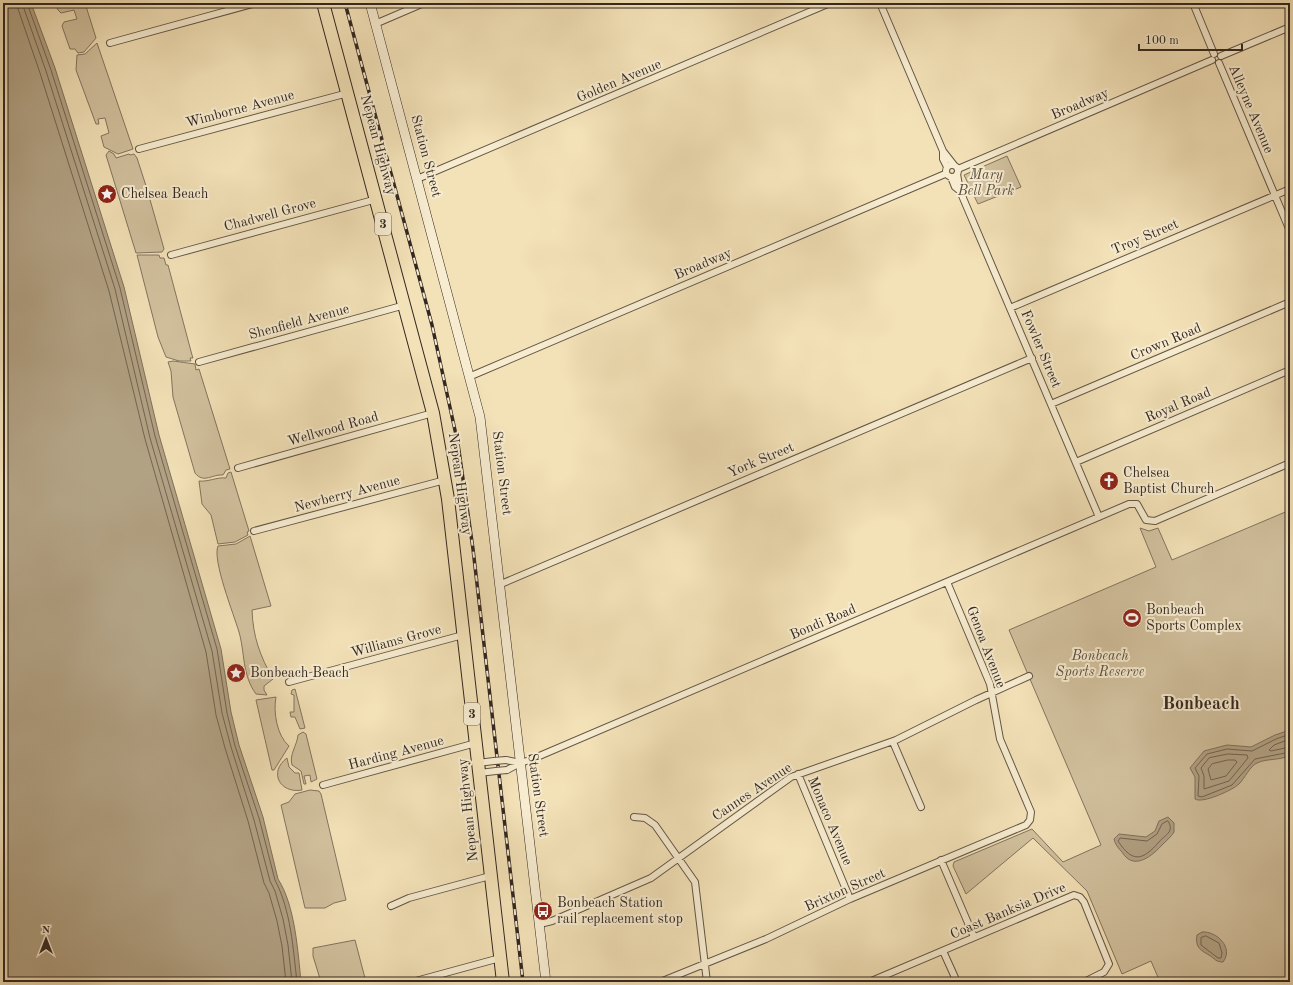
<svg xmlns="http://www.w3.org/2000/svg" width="1293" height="985" viewBox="0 0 1293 985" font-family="'Old Standard TT',serif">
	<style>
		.green { fill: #d2c19e; stroke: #827460 }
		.water { fill: #b2a284; stroke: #7f715c }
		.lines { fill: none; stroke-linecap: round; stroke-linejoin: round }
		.shore { stroke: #726452; stroke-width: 1 }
		.street-casing { stroke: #635646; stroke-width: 8 }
		.secondary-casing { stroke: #332721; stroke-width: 10 }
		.highway-casing { stroke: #332721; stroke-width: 14 }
		.street { stroke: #f7ecd0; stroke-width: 6 }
		.secondary { stroke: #f7ecd0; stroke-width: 9 }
		.highway { stroke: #f3e1b7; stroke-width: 12 }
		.rail-casing { stroke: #332721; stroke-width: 3.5 }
		.rail { stroke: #f7ecd0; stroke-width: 2; stroke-dasharray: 6; stroke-linecap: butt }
		.street-bridge-casing { stroke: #635646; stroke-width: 8; stroke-linecap: butt }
		.street-bridge { stroke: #f7ecd0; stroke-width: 6 }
		.labels { text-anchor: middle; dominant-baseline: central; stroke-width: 4; stroke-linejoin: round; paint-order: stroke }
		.shield { fill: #f7ecd0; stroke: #6e6256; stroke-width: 1 }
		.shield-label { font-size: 13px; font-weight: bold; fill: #332721 }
		.street-label { font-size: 14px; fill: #332721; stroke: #f7ecd0 }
		.park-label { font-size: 14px; font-style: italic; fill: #5b4e40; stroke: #f7ecd0 }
		.poi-label { font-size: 14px; fill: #332721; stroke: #f7ecd0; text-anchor: start }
		.district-label { font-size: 18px; font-weight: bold; fill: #332721; stroke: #f7ecd0 }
	</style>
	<rect width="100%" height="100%" fill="#f3e1b7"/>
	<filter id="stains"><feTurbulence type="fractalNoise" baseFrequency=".005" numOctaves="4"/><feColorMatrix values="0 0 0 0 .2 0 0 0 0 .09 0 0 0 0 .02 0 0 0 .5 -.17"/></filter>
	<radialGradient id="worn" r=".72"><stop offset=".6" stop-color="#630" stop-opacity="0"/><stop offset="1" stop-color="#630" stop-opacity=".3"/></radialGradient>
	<!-- green -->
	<path class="green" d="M55,3H85L96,38L84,52L78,53L75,49H70L62,26L64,22L77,19L74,10L61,13L58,10Z
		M97,43L133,149L118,154L104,147L101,136L109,133L105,118L98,119L99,124H96L76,70L77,55L85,54Z
		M109,151L114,154L116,158L129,154L130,155L134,154L137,158L147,189L164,249L162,252L136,253L106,155Z
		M1007,156L1021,187L978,204L964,175Z
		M137,255H159L160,258H164L166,265H168L192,355L193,358H190L191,361H179L166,357L158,337Z
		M173,361L195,364L196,370L199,369L230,469L226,470L223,475C212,474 204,484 195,473L173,397L171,371L168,362Z
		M231,472L249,531L247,532L248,535L235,542L218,544L211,515L202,504L199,481C209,482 216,477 226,478L228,473Z
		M1290,510V982H1160L1151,961L1122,974L1087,891L1033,838L966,894L953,866L954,862L1032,829L1063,862L1101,845L1009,630L1156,567L1140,528L1149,531L1158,528L1172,560Z
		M250,536L271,606L252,610C253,637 260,656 273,679L264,686V690L267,695L256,694C242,675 245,653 239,632C234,615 212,560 218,546L236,544Z
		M295,689L305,728L300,729L295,717H291L290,712H294V695L291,694L292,690Z
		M276,697C273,712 277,736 289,746L274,770H272L256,700Z
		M303,732L306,734L317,779L311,782L310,775L304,776L306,784H304L301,771L292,765C289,754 297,746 298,735Z
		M287,758L289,767L295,773H299L302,790C280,794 268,772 287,758Z
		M310,790L319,791L321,794L346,900L334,903L325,908H305L281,805L289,802L295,794Z
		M355,940L366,982H321L313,956V948Z"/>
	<!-- water -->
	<path class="water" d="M3,3H31L55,68L124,287L159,435L221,649L231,712L239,745L263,817L278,879C295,905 298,952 301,982H3Z
		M1290,730V755C1280,761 1267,758 1257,763C1250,766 1245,778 1239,784C1233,790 1202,804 1195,799V777L1190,768L1204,751L1227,745L1251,747L1275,735Z
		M1168,817L1174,823V832C1171,837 1167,840 1163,844C1153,855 1134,872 1122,852C1118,848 1115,844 1114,839L1119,834L1146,837L1155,831L1159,821Z
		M1202,932C1217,931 1234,948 1223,962C1216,962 1215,959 1209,955C1200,950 1195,947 1197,935Z"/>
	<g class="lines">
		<!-- shore -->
		<path class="shore" d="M16,3L40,73L109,291L145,439L206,652L216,715L225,748L248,821L264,883L269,893L277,921L282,946L286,982
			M22,3L46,71L115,289L150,438L212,651L222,713L231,747L254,820L270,881L275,891L283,919L288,945L292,982
			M27,3L51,70L120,288L155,436L217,649L227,713L235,746L259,818L275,880C291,911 293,948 297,982
			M1290,734L1276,739L1252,751L1227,749L1207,754L1195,768L1199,776L1198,796L1202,797L1232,785L1255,759L1290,752
			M1290,739L1274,745L1269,750L1271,751L1290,747
			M1228,754L1247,755L1248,758L1229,781L1204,789V776L1201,768L1209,758Z
			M1228,760H1235L1237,762L1226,776L1211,780L1208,769L1212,764Z
			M1168,821C1170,824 1171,827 1170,830C1169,834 1162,838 1159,842C1143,860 1133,864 1118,841L1120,838L1147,841L1157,834L1162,824Z
			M1206,936L1219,943L1222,953L1221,958H1218L1201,945V938Z"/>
		<!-- street casing -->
		<g class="street-casing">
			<path id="street" d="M880,3L943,151L954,165
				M1193,3L1214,54
				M375,24L424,3
				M110,43L256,3
				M1221,56L1290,27
				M1219,63L1290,231
				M139,149L348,93
				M943,151V159L947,167
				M946 171a6 6 0 1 1 12 0a6 6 0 1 1-12 0Z
				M958,169L1212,60
				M957,174L960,191
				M951,177L955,187L960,191L1099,517
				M417,179L830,3
				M171,255L377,199
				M1010,308L1290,189
				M199,362L405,305
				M471,376L945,174
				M1051,404L1290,302
				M1076,462L1290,370
				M238,468L433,413
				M254,531L445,480
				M501,584L1032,358
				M289,682L463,635
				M893,742L921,807
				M506,760L520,763
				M478,763L494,761
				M507,770L520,763L530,760L1129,504H1137L1146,520L1155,521L1290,463
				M479,773L496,771
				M798,774L850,899
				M323,785L476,743
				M634,817L645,818L655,825L695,882L707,982
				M941,860L974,937
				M391,906L409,898L490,876
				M540,924L552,921L651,878L791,777L896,740L976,700L1029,676
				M943,951L957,982
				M412,982L500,958
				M660,982L766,939L850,899L1026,825L1030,820L1031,812L1000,739L990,684L947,582
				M869,982L1074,895L1080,897L1084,902L1109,964L1104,972L1084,982"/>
		</g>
		<!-- secondary casing -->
		<g class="secondary-casing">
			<path id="secondary" d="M370,3L480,417L546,982"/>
		</g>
		<!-- highway casing -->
		<g class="highway-casing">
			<path id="highway" d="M323,3L433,413L448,499L503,982"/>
		</g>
		<!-- street -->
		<use href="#street" class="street"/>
		<!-- secondary -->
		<use href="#secondary" class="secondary"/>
		<!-- highway -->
		<use href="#highway" class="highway"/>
		<!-- rail casing -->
		<g class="rail-casing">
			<path id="rail" d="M345,3L432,325L458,444L473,549L523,982"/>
		</g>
		<!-- rail -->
		<use href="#rail" class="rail"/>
		<!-- street-bridge casing -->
		<g class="street-bridge-casing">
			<path id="street-bridge" d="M494,761L506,760
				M496,771L507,770"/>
		</g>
		<!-- street-bridge -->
		<use href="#street-bridge" class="street-bridge"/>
	</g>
	<!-- icons -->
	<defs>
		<g id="sight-disc" transform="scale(1)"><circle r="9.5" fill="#8f2418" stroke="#f7ecd0"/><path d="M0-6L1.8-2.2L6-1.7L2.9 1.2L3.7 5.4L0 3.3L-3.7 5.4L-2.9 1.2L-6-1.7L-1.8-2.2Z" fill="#fff"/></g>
		<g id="church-disc" transform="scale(1)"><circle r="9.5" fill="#8f2418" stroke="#f7ecd0"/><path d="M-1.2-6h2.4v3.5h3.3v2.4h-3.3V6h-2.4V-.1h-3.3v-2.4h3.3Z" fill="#fff"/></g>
		<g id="stadium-disc" transform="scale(1)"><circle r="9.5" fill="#8f2418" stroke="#f7ecd0"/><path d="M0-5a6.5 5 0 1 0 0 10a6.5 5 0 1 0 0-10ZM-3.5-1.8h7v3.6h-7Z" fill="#fff"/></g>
		<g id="bus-disc" transform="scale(1)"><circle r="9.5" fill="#8f2418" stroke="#f7ecd0"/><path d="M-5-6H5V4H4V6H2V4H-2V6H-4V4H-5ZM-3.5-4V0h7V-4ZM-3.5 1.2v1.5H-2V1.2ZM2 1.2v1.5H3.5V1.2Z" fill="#fff"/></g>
	</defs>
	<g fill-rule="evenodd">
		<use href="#sight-disc" x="107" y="194"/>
		<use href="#church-disc" x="1109" y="481"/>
		<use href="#stadium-disc" x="1132" y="618"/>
		<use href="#sight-disc" x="236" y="673"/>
		<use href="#bus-disc" x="543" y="911"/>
	</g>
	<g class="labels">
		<!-- shield labels -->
		<g class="shield">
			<rect x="375" y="213" width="16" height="22" rx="3"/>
			<rect x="464" y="703" width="16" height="22" rx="3"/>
		</g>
		<g class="shield-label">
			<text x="383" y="224">3</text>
			<text x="472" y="714">3</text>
		</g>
		<!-- street labels -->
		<g class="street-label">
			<text transform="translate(619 81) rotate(-23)">Golden Avenue</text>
			<text transform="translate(1080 104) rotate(-23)">Broadway</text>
			<text transform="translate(240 109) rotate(-15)">Wimborne Avenue</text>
			<text transform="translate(1251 109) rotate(67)">Alleyne Avenue</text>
			<text transform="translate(378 145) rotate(75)">Nepean Highway</text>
			<text transform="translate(426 156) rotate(75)">Station Street</text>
			<text transform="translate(270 215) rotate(-15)">Chadwell Grove</text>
			<text transform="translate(1145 237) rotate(-23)">Troy Street</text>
			<text transform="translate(703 264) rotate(-23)">Broadway</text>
			<text transform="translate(299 322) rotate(-15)">Shenfield Avenue</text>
			<text transform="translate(1166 342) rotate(-23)">Crown Road</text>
			<text transform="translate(1041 349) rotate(67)">Fowler Street</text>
			<text transform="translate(1178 405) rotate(-23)">Royal Road</text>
			<text transform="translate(333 429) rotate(-16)">Wellwood Road</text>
			<text transform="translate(761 460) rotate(-23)">York Street</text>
			<text transform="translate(502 473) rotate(83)">Station Street</text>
			<text transform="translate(460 484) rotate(82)">Nepean Highway</text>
			<text transform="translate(347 494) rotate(-15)">Newberry Avenue</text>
			<text transform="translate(823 622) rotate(-23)">Bondi Road</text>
			<text transform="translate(396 641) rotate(-15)">Williams Grove</text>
			<text transform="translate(986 647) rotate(69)">Genoa Avenue</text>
			<text transform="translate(396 753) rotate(-15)">Harding Avenue</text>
			<text transform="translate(752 792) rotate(-34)">Cannes Avenue</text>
			<text transform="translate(538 795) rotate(82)">Station Street</text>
			<text transform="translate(468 810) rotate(-96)">Nepean Highway</text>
			<text transform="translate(830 821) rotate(67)">Monaco Avenue</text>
			<text transform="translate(845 890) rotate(-24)">Brixton Street</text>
			<text transform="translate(1008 911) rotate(-23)">Coast Banksia Drive</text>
		</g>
		<!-- park labels -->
		<g class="park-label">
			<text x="986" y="175">Mary<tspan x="986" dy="16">Bell Park</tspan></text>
			<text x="1100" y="656">Bonbeach<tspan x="1100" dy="16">Sports Reserve</tspan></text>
		</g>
		<!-- poi labels -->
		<g class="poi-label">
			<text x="121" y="194">Chelsea Beach</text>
			<text x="1123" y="473">Chelsea<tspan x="1123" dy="16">Baptist Church</tspan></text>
			<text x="1146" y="610">Bonbeach<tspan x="1146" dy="16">Sports Complex</tspan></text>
			<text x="250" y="673">Bonbeach Beach</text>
			<text x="557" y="903">Bonbeach Station<tspan x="557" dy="16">rail replacement stop</tspan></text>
		</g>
		<!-- district labels -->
		<g class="district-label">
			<text x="1201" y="704">Bonbeach</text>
		</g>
	</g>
	<!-- margin -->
	<rect width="1293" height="985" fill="none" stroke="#f3e1b7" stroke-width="16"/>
	<rect x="4" y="4" width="1285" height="977" fill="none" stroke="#332721" stroke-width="2"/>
	<rect x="8" y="8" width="1277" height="969" fill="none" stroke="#332721"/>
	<!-- north arrow -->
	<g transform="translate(46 939)" stroke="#f7ecd0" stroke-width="3" paint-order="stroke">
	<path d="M0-3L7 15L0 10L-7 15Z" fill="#332721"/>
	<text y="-6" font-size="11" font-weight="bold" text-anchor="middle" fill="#332721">N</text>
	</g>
	<!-- scale -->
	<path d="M1139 44v6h103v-6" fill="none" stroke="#332721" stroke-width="2"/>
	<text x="1145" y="44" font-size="12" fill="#332721" stroke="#f7ecd0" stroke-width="3" paint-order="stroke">100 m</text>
	<rect width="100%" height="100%" filter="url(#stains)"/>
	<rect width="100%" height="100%" fill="url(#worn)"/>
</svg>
